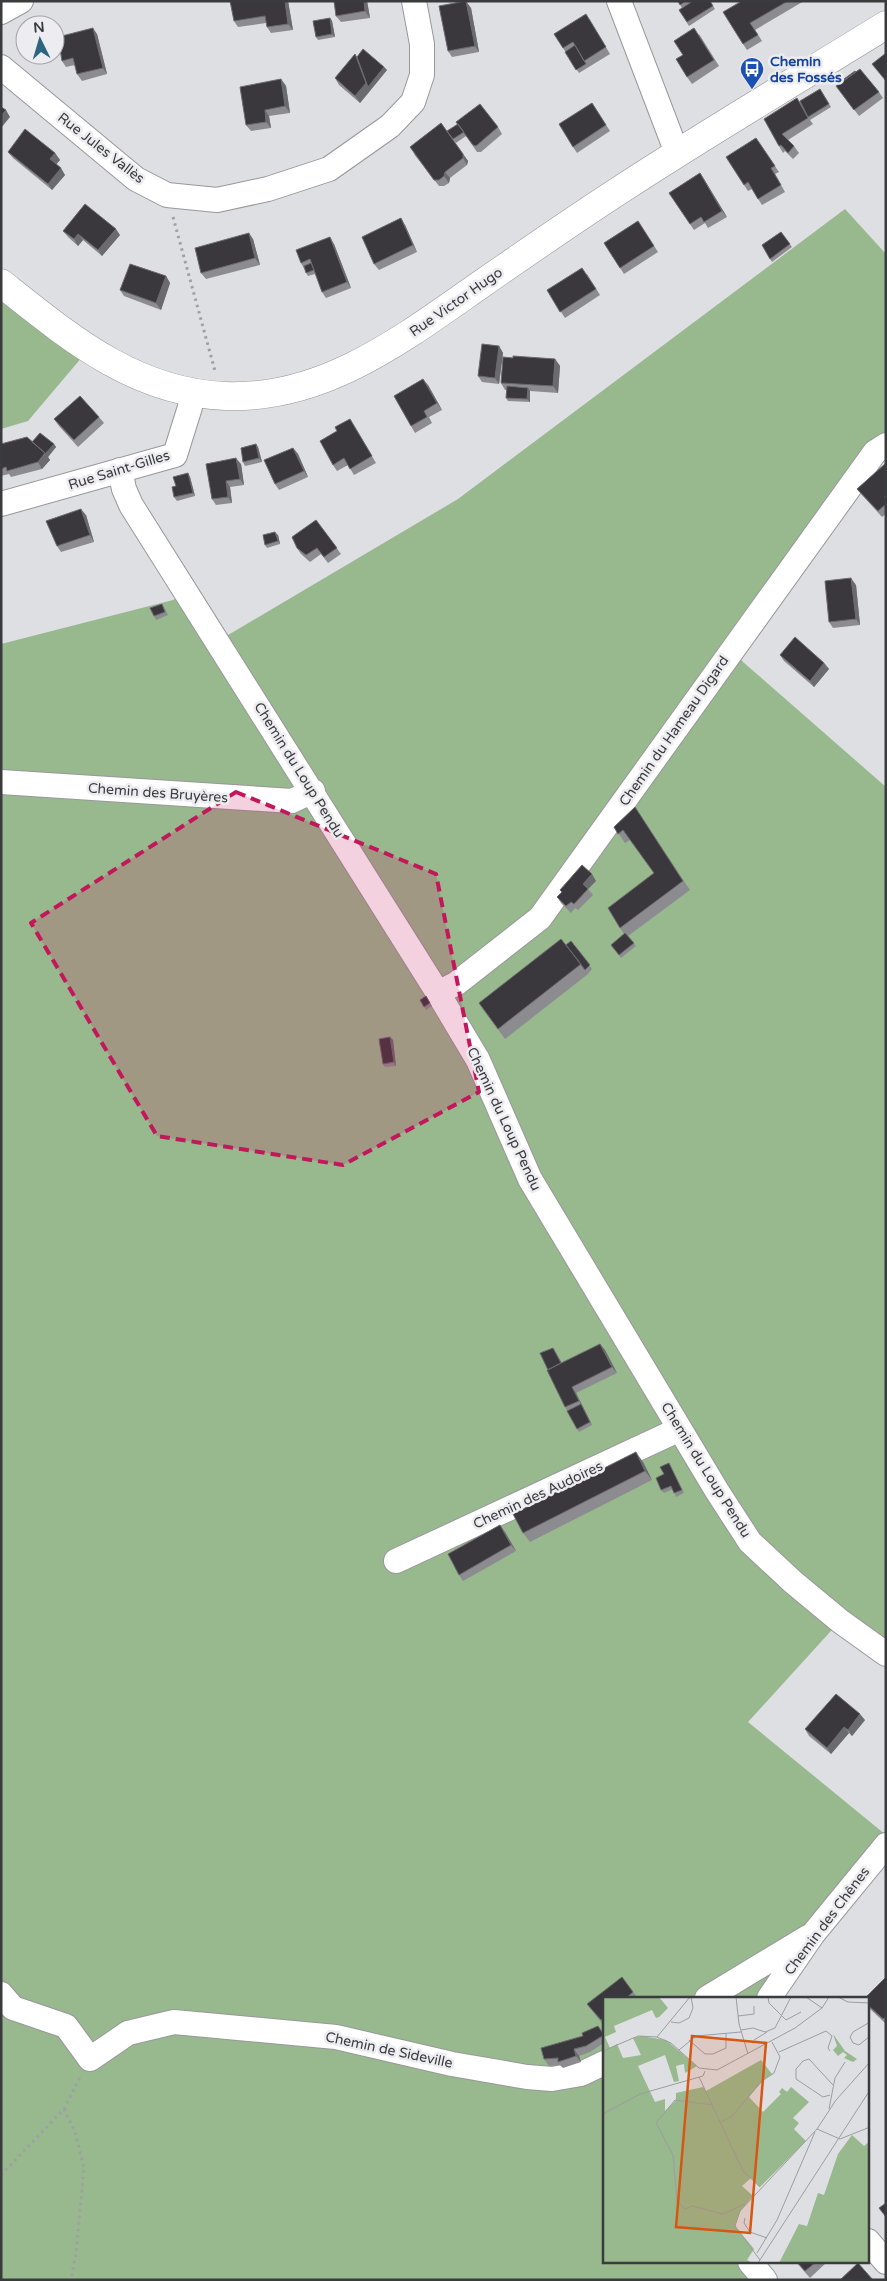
<svg xmlns="http://www.w3.org/2000/svg" width="887" height="2281" viewBox="0 0 887 2281" font-family="'Varela Round',sans-serif">
	<style>
		.green { fill: #98b88e }
		.lines { fill: none; stroke-linecap: round; stroke-linejoin: round }
		.minor-casing { stroke: #98989c; stroke-width: 26 }
		.major-casing { stroke: #98989c; stroke-width: 29 }
		.path { stroke: #9fa0a3; stroke-width: 3; stroke-dasharray: 2.5 4; stroke-linecap: butt }
		.minor { stroke: #fff; stroke-width: 24 }
		.major { stroke: #fff; stroke-width: 28 }
		.wall { fill: #8c8c90 }
		.shaded-wall { fill: #6b6a6e }
		.building { fill: #3a383c; stroke: #6b6a6e }
		.marked { fill: #c2185b; fill-opacity: 0.2; stroke: #c2185b; stroke-width: 4; stroke-dasharray: 10 6; stroke-linejoin: round }
		.labels { text-anchor: middle; dominant-baseline: central; stroke-width: 5; stroke-linejoin: round; paint-order: stroke }
		.transit-label { font-size: 14px; font-weight: bold; fill: #164399; stroke: #ececf1; text-anchor: start }
		.street-label { font-size: 14px; fill: #3a3b3c; stroke: #ececf1 }
		.inset-road { fill: none; stroke: #9c9da0; stroke-width: 1 }
		.view { fill: #d75611; fill-opacity: 0.15; stroke: #d75611; stroke-width: 2.5 }
		.inset-edge { fill: none; stroke: #3a3b3c; stroke-width: 2.5 }
	</style>
	<rect width="100%" height="100%" fill="#dedfe3"/>
	<!-- green -->
	<path class="green" d="M845,209L886,254V445L733,649L743,662L886,787V1654L840,1621L748,1722L886,1835L769,1998H604V2262H750L765,2280H1V644L173,600L187,592L218,641L458,499Z
		M1,283L88,350L28,421L1,429Z"/>
	<g class="lines">
		<!-- minor casing -->
		<g class="minor-casing">
			<path id="minor" d="M619,1L677,153
				M1,12L21,1
				M1,67L136,179L167,195L217,200L268,189L329,169L390,126L413,102L422,75V44L414,1
				M120,470L124,489L131,505L438,993L478,1060L530,1179L717,1491L750,1542L793,1582L840,1621L886,1654
				M1,504L175,455L190,407L192,392
				M1,782L292,801L313,791
				M438,993L457,983L540,918L875,452L886,445
				M396,1561L680,1429
				M1,1994L13,2008L66,2026L90,2059L128,2033L174,2022L336,2037L452,2064L527,2077L552,2079L581,2074L604,2063
				M707,1998L808,1937
				M769,1998L813,1934L886,1845
				M868,2241L886,2262
				M750,2262L765,2280"/>
		</g>
		<!-- major casing -->
		<g class="major-casing">
			<path id="major" d="M1,283C69,337 135,393 226,396C324,400 404,338 480,285C526,253 572,221 620,190C707,133 797,80 886,25"/>
		</g>
		<!-- path -->
		<path class="path" d="M173,217L215,371
			M64,2109L75,2132L84,2168L76,2253L71,2280
			M1,2175L64,2109L80,2077"/>
		<!-- minor -->
		<use href="#minor" class="minor"/>
		<!-- major -->
		<use href="#major" class="major"/>
	</g>
	<!-- wall -->
	<path class="wall" d="M288,1L293,30L271,33L267,27L266,23L238,27L234,21Z
		M334,1H367L370,18L341,22L336,16Z
		M678,1H710L715,9L689,26L679,10L682,8Z
		M742,1H804L755,30L762,41L747,50L743,44Z
		M471,8L479,52L452,57L448,51Z
		M330,18L332,21L335,37L318,40L316,37Z
		M590,20L610,54L579,73L554,34Z
		M97,34L107,74L82,81L77,74L75,65L66,67L62,61Z
		M699,34L719,66L692,84L687,77Z
		M355,54L357,57L384,67L387,70L360,103L339,85L335,78Z
		M281,79L286,86L290,113L269,116L271,128L251,131L246,125Z
		M836,86L879,92L883,98L859,116Z
		M820,89L831,107L810,120L813,124L788,140L794,146L799,153L793,159L785,151L783,153L779,146L764,119L800,101Z
		M592,103L610,131L577,153L573,147Z
		M441,123L468,161L467,165L450,178L449,183L444,186H439L414,154Z
		M498,127L502,134L481,152H477L466,136L456,143L447,131Z
		M756,138L779,172L775,174L785,192L762,205L752,189L748,191L744,185Z
		M8,152L55,153L60,160L56,164L65,175L52,190L13,158Z
		M700,173L727,217L708,228L705,223L694,230L669,193Z
		M638,221L658,252L624,274L604,243Z
		M405,225L417,252L379,270L374,264Z
		M63,231L120,235L102,256L83,240L78,246L68,237Z
		M781,232L792,247L772,262L762,245Z
		M253,239L260,265L206,279L201,273Z
		M334,244L351,288L326,298L322,292L315,274L308,276L301,263Z
		M587,274L600,295L565,318L547,290Z
		M166,276L170,283L161,310L124,296L120,290Z
		M499,346L503,353L499,384L482,382L478,376Z
		M513,358L555,359L560,366L558,393L530,391V402L508,401L506,398V390H505L501,383Z
		M428,385L442,410L429,417L432,423L415,433L411,426Z
		M99,417L104,423L78,447L59,426L54,419Z
		M350,419L376,463L354,475L348,465L337,471L333,465L337,431Z
		M1,441L2,443L32,442L54,444L56,447L48,457L50,460L42,469L11,477L9,474L1,476Z
		M256,444L258,447L262,462L245,466L243,462Z
		M293,448L298,454L308,477L279,490L275,484Z
		M886,463V514L882,517L862,495L857,489Z
		M206,464H241L244,485L230,487L232,503L216,505L212,499Z
		M188,473L190,477L195,496L177,501L174,497L176,486Z
		M86,515L94,542L61,552L57,546Z
		M316,520L341,554L328,563L321,554L310,562L301,554L297,548Z
		M278,535L280,544L267,548L265,545Z
		M856,585L860,625L833,628L829,622Z
		M164,607L168,615L156,620L154,616Z
		M780,655L824,663L829,669L814,687L784,661Z
		M641,817L690,890L628,936L636,946L621,958L611,945L624,934L620,928L654,873L630,840L625,843L614,827Z
		M596,881L588,889L593,895L578,910L575,908L571,913L561,903L557,897L562,892L560,890Z
		M571,941L592,969L588,974L505,1039L479,1003Z
		M426,996L432,1006L426,1010L420,1000Z
		M390,1037L393,1040L396,1066L385,1067L383,1064Z
		M600,1344L605,1350L617,1373L576,1393L592,1425L579,1432L565,1407L555,1351L562,1363Z
		M643,1462L652,1480L530,1542L523,1533Z
		M671,1467L684,1493L676,1497L673,1489L664,1493L661,1490L664,1474Z
		M505,1532L516,1551L463,1581L459,1575Z
		M865,1720L852,1736L849,1733L831,1754L809,1736L805,1729Z
		M622,1977L638,1998H604V2026L587,2004Z
		M886,1977V2024L868,2007V1998Z
		M598,2026L604,2035V2043L590,2052L579,2056L581,2062L563,2068L560,2065L549,2066L544,2059L583,2036Z
		M796,2262H827L810,2278Z"/>
	<!-- shaded-wall -->
	<path class="shaded-wall" d="M285,1H288L293,30L288,24Z
		M364,1H367L370,18L365,11Z
		M466,1L471,8L479,52L475,46Z
		M330,18L332,21L335,37L332,34Z
		M93,28L97,34L107,74L103,68Z
		M355,54L359,60L384,67L387,70L360,103L355,96Z
		M281,79L286,86L290,113L285,106Z
		M6,110L10,117L1,128V116Z
		M265,110L269,116L271,128L266,122Z
		M55,153L60,160L55,166L50,159Z
		M463,154L468,161L467,165L463,158Z
		M61,168L65,175L52,190L48,184Z
		M445,172L450,178L449,183L444,176Z
		M700,173L704,179L727,217L722,211Z
		M401,218L405,225L417,252L413,245Z
		M116,229L120,235L102,256L98,250Z
		M249,233L253,239L260,265L255,258Z
		M78,234L83,240L78,246L74,239Z
		M330,237L334,244L351,288L347,282Z
		M166,276L170,283L161,310L156,303Z
		M499,346L503,353L499,384L495,378Z
		M555,359L560,366L558,393L553,386Z
		M423,379L428,385L442,410L437,403Z
		M528,388L530,391V402L527,399Z
		M54,444L56,447L48,457L50,460L42,469L38,462Z
		M256,444L258,447L262,462L259,458Z
		M293,448L298,454L308,477L304,471Z
		M236,458L241,464L244,485L240,479Z
		M188,473L190,477L195,496L193,493Z
		M226,481L230,487L232,503L228,497Z
		M81,509L86,515L94,542L90,535Z
		M275,532L278,535L280,544L278,541Z
		M851,578L856,585L860,625L856,619Z
		M824,663L829,669L814,687L810,681Z
		M592,874L596,881L587,890L583,884Z
		M390,1037L393,1040L396,1066L394,1062Z
		M600,1344L605,1350L617,1373L612,1367Z
		M572,1387L576,1393L592,1425L590,1422Z
		M636,1452L643,1462L652,1480L645,1471Z
		M500,1525L505,1532L516,1551L511,1545Z
		M860,1714L865,1720L852,1736L848,1730Z
		M844,1727L849,1733L831,1754L827,1748Z
		M574,2049L579,2056L581,2062L576,2056Z"/>
	<!-- building -->
	<path class="building" d="M230,1H285L288,24L267,27L265,16L234,21Z
		M334,1H364L365,11L336,16Z
		M466,1L475,46L448,51L439,6Z
		M678,1H686L680,5Z
		M693,1H710L713,6L687,22L679,10Z
		M742,1H788L750,23L758,35L743,44L723,12Z
		M586,14L606,47L584,61L573,42L563,48L554,34Z
		M330,18L332,34L316,37L313,21Z
		M93,28L103,68L77,74L73,58L62,61L58,37Z
		M694,28L714,60L687,77L676,59L683,55L674,41Z
		M575,45L586,64L576,70L565,52Z
		M363,49L384,67L368,87L357,57Z
		M886,53V81L872,64Z
		M355,54L366,83L355,96L335,78Z
		M860,69L879,92L854,110L836,86Z
		M855,71L856,72L845,80L844,79Z
		M281,79L285,106L265,110L266,122L246,125L240,87Z
		M820,89L829,104L808,117L800,101Z
		M797,98L808,118L782,134L794,146L788,153L781,145L779,146L764,119Z
		M592,103L606,125L573,147L559,124Z
		M480,104L498,127L476,146L473,145L456,122Z
		M1,107L6,110L1,116Z
		M441,123L463,154V158L445,172L444,176L439,180H434L410,147Z
		M458,124L464,132L453,139L447,131Z
		M25,129L55,153L50,159L61,168L48,184L8,152Z
		M756,138L775,166L771,168L781,185L758,199L748,182L744,185L726,157Z
		M700,173L722,211L704,222L701,217L690,224L669,193Z
		M85,204L116,229L98,250L78,234L74,239L63,231Z
		M401,218L413,245L374,264L362,237Z
		M638,221L654,246L620,268L604,243Z
		M781,232L790,244L770,259L762,245Z
		M249,233L255,258L201,273L195,248Z
		M330,237L347,282L322,292L310,259L301,263L296,250Z
		M311,263L314,270L306,273L304,266Z
		M130,264L166,276L156,303L120,290Z
		M582,268L596,289L560,312L547,290Z
		M482,344L499,346L495,378L478,376Z
		M513,356L555,359L553,386L501,383L503,357L513,358Z
		M423,379L437,403L424,411L427,417L411,426L394,396Z
		M507,386L528,388L527,399L506,398Z
		M80,396L99,417L74,440L54,419Z
		M350,419L372,456L350,469L344,458L333,465L320,441L337,431L335,427Z
		M40,433L54,444L45,454V453L32,442Z
		M27,437L45,453L38,462L7,471L6,467L1,469V444Z
		M256,444L259,458L243,462L241,448Z
		M293,448L304,471L275,484L264,460Z
		M236,458L240,479L226,481L228,497L212,499L206,464Z
		M886,463V496L884,497L886,499V504L878,511L857,489Z
		M188,473L193,493L174,497L172,487L176,486L173,477Z
		M81,509L90,535L57,546L46,521Z
		M316,520L337,548L324,557L317,548L306,555L297,548L292,537Z
		M275,532L278,541L265,545L263,535Z
		M851,578L856,619L829,622L825,581Z
		M162,604L165,612L154,616L150,608Z
		M795,637L824,663L810,681L780,655Z
		M635,807L683,881L620,928L608,908L654,873L623,830L618,834L614,827Z
		M582,865L592,874L583,884L588,889L574,904L571,902L566,906L557,897L562,892L560,890Z
		M625,933L634,943L619,955L611,945Z
		M561,939L581,964L498,1029L479,1003Z
		M571,941L590,965L585,970L566,945Z
		M426,996L430,1003L424,1007L420,1000Z
		M390,1037L394,1062L383,1064L379,1039Z
		M600,1344L612,1367L572,1387L579,1401L565,1407L547,1370Z
		M553,1348L561,1363L548,1370L540,1353Z
		M581,1404L590,1422L577,1429L567,1411Z
		M636,1452L645,1471L523,1533L513,1514Z
		M669,1463L682,1490L674,1493L671,1486L661,1490L656,1478L664,1474L660,1467Z
		M500,1525L511,1545L459,1575L448,1554Z
		M836,1694L860,1714L848,1730L844,1727L827,1748L805,1729Z
		M622,1977L633,1992L626,1998H604V2017L601,2020L587,2004Z
		M886,1977V2016L883,2019L868,2005V1998H865Z
		M598,2026L604,2035L586,2046L574,2049L576,2056L558,2062V2058L544,2059L541,2048L583,2036L582,2033Z
		M886,2203V2217L879,2208Z
		M797,2262H816L805,2271Z
		M858,2263L873,2280H840Z"/>
	<!-- marked area -->
	<path class="marked" d="M236,792L436,874L479,1092L343,1165L157,1136L31,923Z"/>
	<!-- icons -->
	<defs>
		<g id="bus-pin" transform="scale(1.25)"><path d="M0 17L-7.5 6A9.5 9.5 0 1 1 7.5 6Z" fill="#1a4fb4" stroke="#ececf1"/><path d="M-5-6H5V4H4V6H2V4H-2V6H-4V4H-5ZM-3.5-4V0h7V-4ZM-3.5 1.2v1.5H-2V1.2ZM2 1.2v1.5H3.5V1.2Z" fill="#fff"/></g>
	</defs>
	<g fill-rule="evenodd">
		<use href="#bus-pin" x="752" y="69"/>
	</g>
	<g class="labels">
		<!-- transit labels -->
		<g class="transit-label">
			<text x="770" y="61">Chemin<tspan x="770" dy="16">des Fossés</tspan></text>
		</g>
		<!-- street labels -->
		<g class="street-label">
			<text transform="translate(101 148) rotate(38)">Rue Jules Vallès</text>
			<text transform="translate(456 302) rotate(-35)">Rue Victor Hugo</text>
			<text transform="translate(119 470) rotate(-17)">Rue Saint-Gilles</text>
			<text transform="translate(674 731) rotate(-55)">Chemin du Hameau Digard</text>
			<text transform="translate(299 770) rotate(58)">Chemin du Loup Pendu</text>
			<text transform="translate(158 793) rotate(4)">Chemin des Bruyères</text>
			<text transform="translate(504 1119) rotate(65)">Chemin du Loup Pendu</text>
			<text transform="translate(706 1470) rotate(58)">Chemin du Loup Pendu</text>
			<text transform="translate(538 1495) rotate(-25)">Chemin des Audoires</text>
			<text transform="translate(827 1921) rotate(-53)">Chemin des Chênes</text>
			<text transform="translate(389 2050) rotate(12)">Chemin de Sideville</text>
		</g>
	</g>
	<!-- overview -->
	<g transform="translate(603 1997)">
		<rect width="266" height="266" fill="#dedfe3"/>
		<path d="M0,0H56L65,11L56,20L53,21L49,13L11,29L13,35L2,40L7,51L14,47L20,61L38,58L30,41L38,39L63,43L94,69L82,76L81,67L73,69L76,84L71,85L62,58L35,69L52,105L62,102V114L73,103V96L100,90L103,94L158,63L169,77L159,84L146,100L160,115L178,97L176,95L179,91L184,95L188,90L206,105L190,121L196,126L191,132L203,144L157,190L148,181L139,189L150,199L137,214L132,229L151,252L144,263L149,266H0ZM230,37L242,54L254,62L250,65L241,61L244,58L240,55L235,59L230,53L234,49ZM249,138L261,149L266,145V266H176L196,227L204,229L215,196L221,198L235,157Z" fill="#98b88e"/>
		<path class="inset-road" d="M133,0L136,27L145,57M165,0L166,6L183,23M203,0L219,11M235,0L245,5L267,6M135,19L151,17V9M183,23L198,15M68,25L76,26L86,21L90,11L88,0M267,25L250,35L247,40L250,46L256,48L267,39M138,33L150,31L162,35L172,31L188,0M54,40L87,0M86,43L102,57H110L123,51V37M151,43L164,35M76,53L93,39L138,35M0,54L35,39L54,40L68,46L96,71L114,73L192,31L219,11L226,0M176,55L223,34L229,39L225,51L227,54M96,80L140,174L157,190M227,98L220,100L193,82V72L200,64L206,62L230,88M109,108L72,103L53,126L70,158L74,205L82,212L89,209L120,217L142,207M226,112L232,81L242,65M0,117L37,97L100,79L102,74M118,125L128,120L159,84L171,76L177,60L169,45M214,132L237,142L267,130M142,221L141,226L147,235L164,241M154,256L174,223L212,135M157,263L132,229L137,214L214,132L233,103L267,65M155,266L267,93"/>
		<path class="view" d="M89,39L163,46L147,236L73,230Z"/>
		<rect width="266" height="266" class="inset-edge"/>
	</g>
	<!-- border -->
	<rect width="887" height="2281" fill="none" stroke="#3a3b3c" stroke-width="5"/>
	<!-- north arrow -->
	<g transform="translate(40 40) rotate(355)"><circle r="24" fill="#ececf1" stroke="#a5a5a9"/>
	<path d="M0-4L9 19L0 12L-9 19Z" fill="#2c657f"/>
	<text y="-8" font-size="14" font-weight="bold" text-anchor="middle" fill="#3a3b3c">N</text>
	</g>
</svg>
